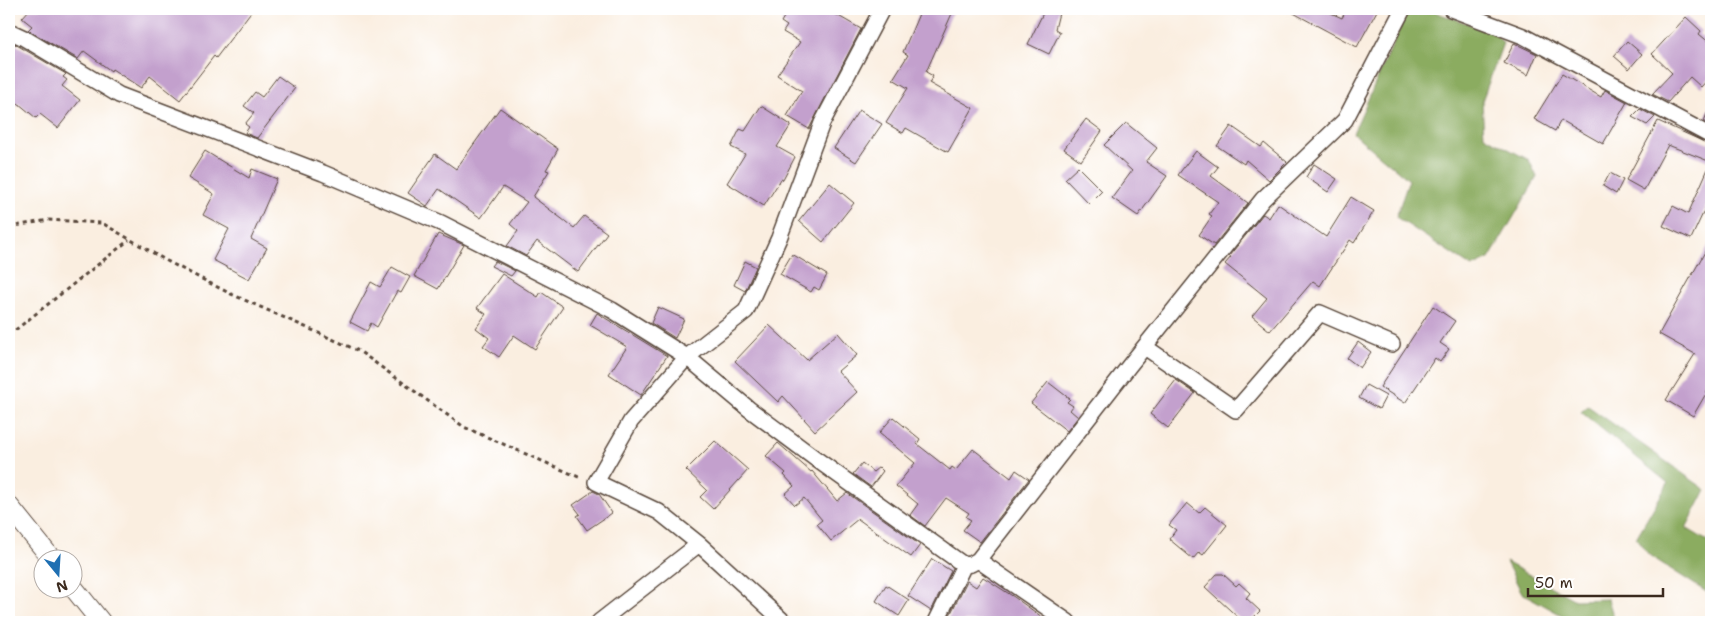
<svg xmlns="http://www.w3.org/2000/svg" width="1720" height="631" viewBox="0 0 1720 631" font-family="'Shantell Sans',sans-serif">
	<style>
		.forest { fill: #8bac60; stroke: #636b3f }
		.building { fill: #c3a0cd }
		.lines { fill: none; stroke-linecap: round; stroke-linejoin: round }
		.minor-casing { stroke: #58473b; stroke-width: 18 }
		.tertiary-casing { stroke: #58473b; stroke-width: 21 }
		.path { stroke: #58473b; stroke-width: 3; stroke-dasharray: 4 4; stroke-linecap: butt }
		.minor { stroke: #fff; stroke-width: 15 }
		.tertiary { stroke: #fff; stroke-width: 19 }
	</style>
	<rect width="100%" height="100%" fill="#fff"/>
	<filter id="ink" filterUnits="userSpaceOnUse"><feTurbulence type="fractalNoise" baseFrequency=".02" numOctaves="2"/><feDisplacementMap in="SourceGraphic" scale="10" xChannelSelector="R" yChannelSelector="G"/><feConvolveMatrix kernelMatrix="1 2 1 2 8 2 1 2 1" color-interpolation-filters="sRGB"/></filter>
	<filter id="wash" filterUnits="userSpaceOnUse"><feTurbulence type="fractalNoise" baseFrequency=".0096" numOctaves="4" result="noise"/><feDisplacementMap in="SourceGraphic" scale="20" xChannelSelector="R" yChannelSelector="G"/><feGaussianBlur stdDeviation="1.12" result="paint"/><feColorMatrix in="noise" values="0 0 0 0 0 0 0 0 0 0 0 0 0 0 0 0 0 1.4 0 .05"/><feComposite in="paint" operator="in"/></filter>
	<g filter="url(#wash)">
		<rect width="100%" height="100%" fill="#faeee0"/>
		<!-- forest -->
		<path class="forest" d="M1415,9H1426L1495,33L1503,43L1482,101L1484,136L1529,160L1537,177L1489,259L1472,267L1396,217L1409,180L1353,133L1405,17Z
			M1588,406L1706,490L1686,528L1711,543V595L1649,555L1636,538L1668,483L1581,412Z
			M1506,562L1575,600L1608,599L1615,622H1574L1522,593Z"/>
		<g id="blocks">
			<!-- building -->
			<path class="building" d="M30,9H253L216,58L214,56L180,100L150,76L141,88L112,69L111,71L84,51L78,59L28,30L32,26L22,18Z
				M789,9H838L835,14L861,29L809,129L787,116L802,91L777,75L800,42L783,32L787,26L781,22Z
				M921,9H954L926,72L933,76L929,83L973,108L948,152L906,128L903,133L886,123L908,88L893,79L908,55L903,52Z
				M1045,9H1060L1055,29L1060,32L1049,54L1028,44Z
				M1286,9H1322L1342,18L1347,9H1378L1357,47Z
				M1686,17L1701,31L1699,34L1711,44V76L1701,87L1690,77L1668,102L1652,94L1672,73L1652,54Z
				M1627,41L1642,54L1629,69L1614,56Z
				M1514,43L1537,54L1528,75L1504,63Z
				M15,44L66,74L63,77L67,80L62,86L80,100L58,128L40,114L36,118L18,103L9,114V52Z
				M1562,74L1601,97L1605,90L1627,102L1603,144L1561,120L1555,131L1534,119Z
				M278,76L295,88L257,138L245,133L249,127L245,124L254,113L244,106L255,92L262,97Z
				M1711,104V126L1704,121Z
				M761,106L791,125L777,147L795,157L783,180L781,179L764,206L727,183L745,154L731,147L740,129L745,131Z
				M500,108L558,149L546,170L549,171L533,197L574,228L584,216L607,233L578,272L537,241L526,256L507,246L518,231L510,224L527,202L503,187L481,218L439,189L427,206L408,193L435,154L456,169Z
				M1640,109L1655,117L1647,125L1632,117Z
				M859,110L882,124L856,162L834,148Z
				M1086,119L1102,131L1081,161L1064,149Z
				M1658,121L1711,145V196L1691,239L1663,226L1673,206L1688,214L1711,162L1668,145L1644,190L1626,180Z
				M1126,123L1157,148L1146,162L1167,176L1138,216L1112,198L1132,171L1104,145Z
				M1231,126L1261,147L1264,143L1287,162L1269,180L1246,160L1244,164L1217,146Z
				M205,151L249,178L252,169L277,179L251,239L267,248L249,279L213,260L229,229L203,215L214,194L188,178Z
				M1196,151L1218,167L1211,176L1248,203L1214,245L1199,235L1212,216L1209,214L1218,202L1178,175Z
				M1314,164L1337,179L1328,192L1306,177Z
				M1078,167L1102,191L1089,204L1065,179Z
				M1610,173L1623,180L1616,194L1603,186Z
				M830,183L854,203L823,242L799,221Z
				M1351,197L1374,211L1354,243L1350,240L1320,286L1313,281L1270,331L1252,316L1267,298L1225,264L1231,257L1229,256L1263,214L1269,218L1278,204L1326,237Z
				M438,234L464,245L438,289L414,276Z
				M1711,241V385L1693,416L1666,400L1695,354L1659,334Z
				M792,254L827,275L819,290L814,287L811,292L780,274Z
				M495,261L515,271L511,276L491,266Z
				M745,261L756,267L745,291L734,285Z
				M392,267L410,277L401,293L397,291L377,327L371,323L367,331L350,322L371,282L380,287Z
				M502,274L538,297L541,292L563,307L535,349L514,335L499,357L483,346L489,338L476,328L486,314L477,308Z
				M1433,306L1455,321L1440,343L1449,349L1440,362L1435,358L1405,403L1380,387Z
				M658,307L684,319L675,338L651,323Z
				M597,313L667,356L641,395L609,374L627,347L590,325Z
				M769,325L807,360L838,333L857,355L838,371L857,392L815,431L783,396L778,402L735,361Z
				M1358,342L1371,352L1360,368L1347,358Z
				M1176,380L1195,393L1168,428L1150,414Z
				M1048,382L1070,399L1067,402L1073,406L1070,410L1078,417L1067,431L1031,403Z
				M1366,385L1386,396L1379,409L1359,398Z
				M893,417L920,439L917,444L950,470L952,467L956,470L973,449L1011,478L1016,470L1029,479L980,542L963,530L971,520L966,517L969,513L946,498L925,526L910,515L918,504L896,486L915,463L879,433Z
				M715,441L748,470L713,509L700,497L707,490L686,470Z
				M778,443L811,472L812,471L837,501L847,493L920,545L911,557L858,519L831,541L817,524L822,520L804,498L795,505L785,494L794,486L784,475L786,473L766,456Z
				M862,463L873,472L879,467L883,471L871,487L853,474Z
				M593,491L599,494L612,513L587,530L577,516L580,514L573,505Z
				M1187,503L1199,513L1205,507L1227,525L1203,555L1199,552L1193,559L1169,539L1176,530L1169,525Z
				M932,559L951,571L931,611L908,596Z
				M1217,574H1223L1236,586L1239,583L1250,593L1246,598L1260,611L1249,622H1243L1205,587Z
				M983,577L1014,597L1049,622L947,621L967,581L976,587Z
				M886,585L909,600L899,616L876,601Z"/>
		</g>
	</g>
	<g filter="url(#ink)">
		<use href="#blocks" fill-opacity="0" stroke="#58473b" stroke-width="1"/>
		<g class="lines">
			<!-- minor casing -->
			<g class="minor-casing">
				<path id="minor" d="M1451,9L1523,36L1711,136
					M9,31L24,38L119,95L323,173L441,223L612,310L687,357L749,409L816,459L964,565L971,564L978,560L1129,366L1263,199L1345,120L1403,9
					M1145,347L1236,410L1320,313L1392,344
					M978,560L1068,622
					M599,622L699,544
					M784,622L699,544L659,512L596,482L631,421L687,357L746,311L779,238L822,123L882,9
					M936,622L964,565"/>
			</g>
			<!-- tertiary casing -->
			<g class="tertiary-casing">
				<path id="tertiary" d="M9,506L51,558
					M72,586L101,622"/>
			</g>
			<!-- path -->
			<path class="path" d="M9,227L49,220L102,223L167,261L229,293L359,351L464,427L581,478
				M9,335L129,240"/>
			<!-- minor -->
			<use href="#minor" class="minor"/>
			<!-- tertiary -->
			<use href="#tertiary" class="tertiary"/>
		</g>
	</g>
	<!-- margin -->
	<rect width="1720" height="631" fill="none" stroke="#fff" stroke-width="30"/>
	<!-- north arrow -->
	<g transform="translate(58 574) rotate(162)"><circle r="24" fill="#ffffff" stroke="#b1aaa5"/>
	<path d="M0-4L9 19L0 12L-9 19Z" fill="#1f6fb2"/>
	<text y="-8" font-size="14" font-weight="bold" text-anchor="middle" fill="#3b2a1e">N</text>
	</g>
	<!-- scale -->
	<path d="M1528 588v8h135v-8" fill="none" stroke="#3b2a1e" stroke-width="2.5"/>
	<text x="1535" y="588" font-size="15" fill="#3b2a1e" stroke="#ffffff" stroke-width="4" paint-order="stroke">50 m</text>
</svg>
